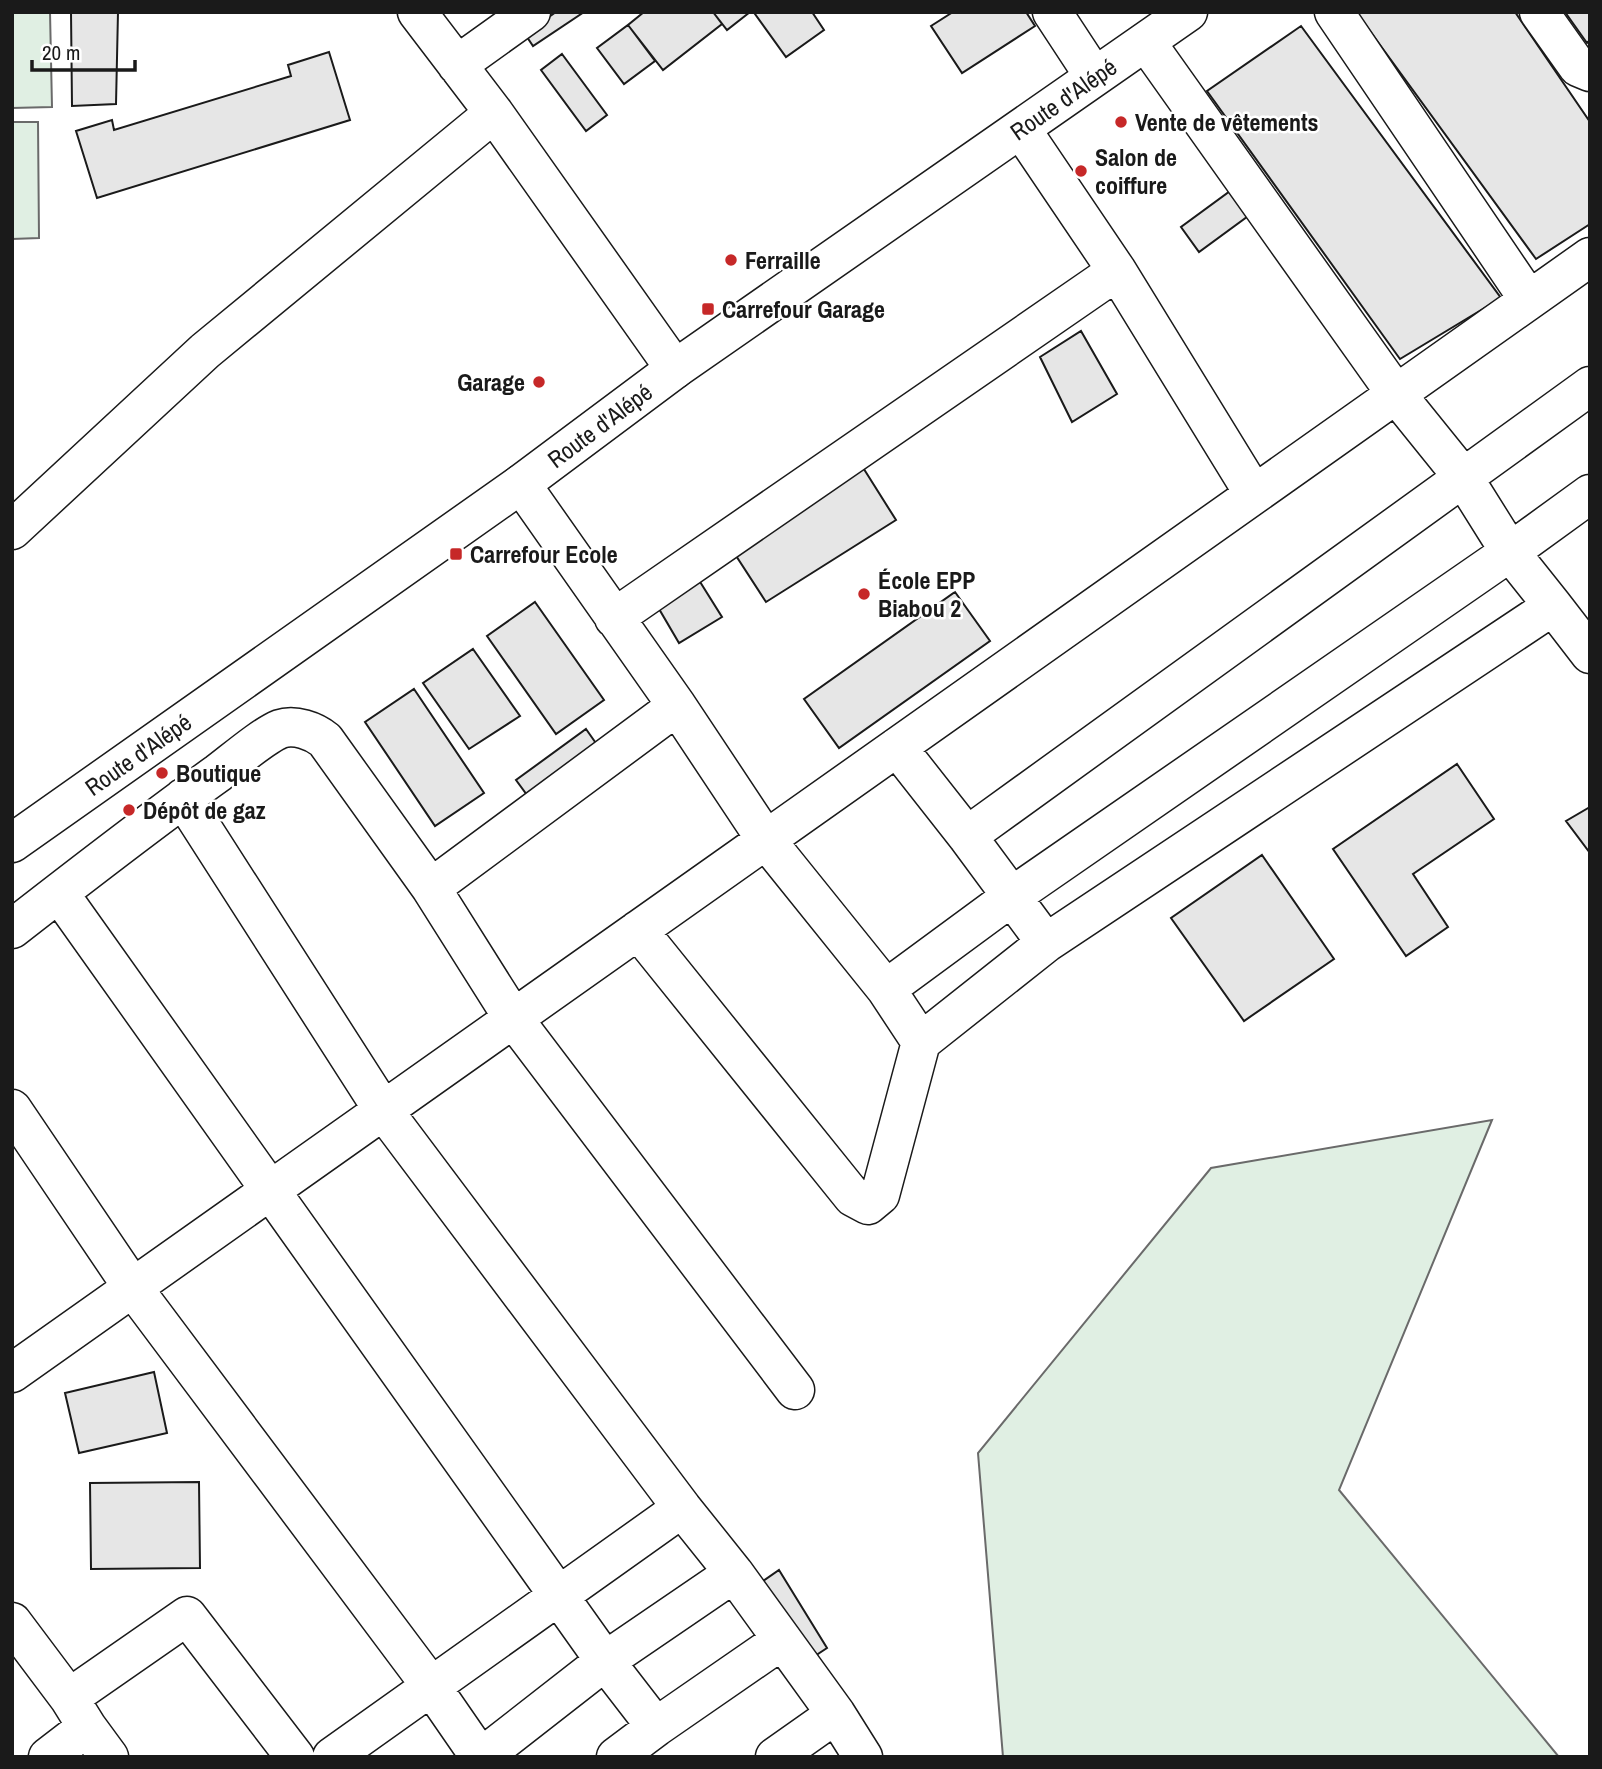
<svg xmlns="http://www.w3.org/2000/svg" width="1602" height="1769" viewBox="0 0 1602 1769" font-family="'Archivo Narrow',sans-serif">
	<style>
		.green { fill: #e0efe3; stroke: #6a6a6a; stroke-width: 2 }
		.building { fill: #e6e6e6; stroke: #1a1a1a; stroke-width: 2 }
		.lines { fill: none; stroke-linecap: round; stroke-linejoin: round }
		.minor-casing { stroke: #1a1a1a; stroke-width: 41 }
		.major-casing { stroke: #1a1a1a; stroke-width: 41 }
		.minor { stroke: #fff; stroke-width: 38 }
		.major { stroke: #fff; stroke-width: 38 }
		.poi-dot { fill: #c62828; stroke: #fff; stroke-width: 2.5 }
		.labels { text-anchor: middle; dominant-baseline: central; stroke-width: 5; stroke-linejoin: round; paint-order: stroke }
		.street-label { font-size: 24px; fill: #1a1a1a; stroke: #fff }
		.poi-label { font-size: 24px; font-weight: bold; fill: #1a1a1a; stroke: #fff; text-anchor: start }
	</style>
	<rect width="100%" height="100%" fill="#fff"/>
	<!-- green -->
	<path class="green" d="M12,12H50L52,107L12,108Z
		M12,122H38L39,238L12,239Z
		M1492,1120L1339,1490L1559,1757H1003L978,1453L1211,1168Z"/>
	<!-- building -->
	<path class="building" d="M71,12H118L116,104L72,106Z
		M556,12H584L533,46L525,34Z
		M644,12H713L722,24L663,70L628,25Z
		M713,12H750L727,30Z
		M758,12H812L824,30L786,57L755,14Z
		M953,12H1026L1035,26L962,73L931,26Z
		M1356,12H1515L1590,122V224L1536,259Z
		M1565,12H1590V40L1587,43Z
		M628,25L655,61L624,84L597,48Z
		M1301,26L1501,298L1400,359L1207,91Z
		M329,52L350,120L97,198L76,131L112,120L114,130L291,76L288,65Z
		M562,54L607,115L586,131L541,70Z
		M1237,186L1255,211L1199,252L1181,227Z
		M1081,331L1117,394L1072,422L1040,357Z
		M862,466L896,520L766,602L731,548Z
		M697,577L722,617L679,643L655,602Z
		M955,592L990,641L839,748L804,699Z
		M535,602L604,700L556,734L487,636Z
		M473,649L520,716L469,749L423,683Z
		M414,689L484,793L435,826L365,722Z
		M586,729L600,749L530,799L516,780Z
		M1457,764L1494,819L1413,874L1448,927L1406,956L1333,849Z
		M1590,807V853L1566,821Z
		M1262,855L1334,959L1244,1021L1171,918Z
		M154,1372L167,1433L79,1453L65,1393Z
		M199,1482L200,1568L91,1569L90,1483Z
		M779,1570L827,1648L795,1669L747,1592Z"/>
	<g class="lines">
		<!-- minor casing -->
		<g class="minor-casing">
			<path id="minor" d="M417,12L494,113L675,369
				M1052,12L1094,76
				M1334,12L1529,300
				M1539,12L1578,67L1590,72
				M457,65L531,12
				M1021,129L1117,271L1254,494
				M521,484L677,706L766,840L886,989L921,1042
				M12,530L205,351L494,113
				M1553,606L1590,654
				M614,618L1117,271
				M897,747L967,836L1046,943L1553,606L1510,552L1463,477L1396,394L1146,42
				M183,798L383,1110L682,1508L734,1573L836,1714L863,1757
				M967,836L1590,386
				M431,888L677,706
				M59,893L605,1661L656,1727
				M12,929C80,876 148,823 218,773C234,761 263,736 280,729C295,724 314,731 325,740L431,888L513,1018L795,1390
				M638,930L853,1197L868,1205L880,1195L921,1042L1046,943
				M886,989L1011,897L1510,552L1590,494
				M12,1109L133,1288L431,1686L480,1757
				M12,1373L1590,257
				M12,1622L69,1698L87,1727L109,1757
				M69,1698L187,1616L295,1757
				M48,1757L87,1727
				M332,1757L682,1508
				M482,1757L605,1661L734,1573
				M616,1757L656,1727L782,1640
				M775,1757L836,1714"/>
		</g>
		<!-- major casing -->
		<g class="major-casing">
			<g id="major">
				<path id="s1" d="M12,843L521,484L675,369L1188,12"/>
			</g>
		</g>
		<!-- minor -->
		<use href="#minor" class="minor"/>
		<!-- major -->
		<use href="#major" class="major"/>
	</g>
	<!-- markers -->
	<g class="poi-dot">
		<circle cx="1121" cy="122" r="7"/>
		<circle cx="1081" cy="171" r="7"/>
		<circle cx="731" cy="260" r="7"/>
		<rect x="701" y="302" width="14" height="14" rx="3.5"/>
		<circle cx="539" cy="382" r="7"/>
		<rect x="449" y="547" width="14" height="14" rx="3.5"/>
		<circle cx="864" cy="594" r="7"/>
		<circle cx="162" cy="773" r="7"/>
		<circle cx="129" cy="810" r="7"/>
	</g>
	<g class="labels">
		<!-- street labels -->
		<g class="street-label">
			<text stroke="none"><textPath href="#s1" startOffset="1288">Route d'Alépé</textPath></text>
			<text stroke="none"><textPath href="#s1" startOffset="721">Route d'Alépé</textPath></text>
			<text stroke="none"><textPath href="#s1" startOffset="154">Route d'Alépé</textPath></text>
		</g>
		<!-- poi labels -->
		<g class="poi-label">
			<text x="1135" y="122">Vente de vêtements</text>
			<text x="1095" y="157">Salon de<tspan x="1095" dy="28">coiffure</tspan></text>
			<text x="745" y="260">Ferraille</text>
			<text x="722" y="309">Carrefour Garage</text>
			<text x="525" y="382" text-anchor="end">Garage</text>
			<text x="470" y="554">Carrefour Ecole</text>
			<text x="878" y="580">École EPP<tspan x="878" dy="28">Biabou 2</tspan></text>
			<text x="176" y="773">Boutique</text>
			<text x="143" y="810">Dépôt de gaz</text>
		</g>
	</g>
	<!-- border -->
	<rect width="1602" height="1769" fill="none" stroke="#1a1a1a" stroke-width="28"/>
	<!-- scale -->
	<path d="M32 60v10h103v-10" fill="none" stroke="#1a1a1a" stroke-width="3.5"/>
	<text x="42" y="60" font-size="21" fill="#1a1a1a" stroke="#ffffff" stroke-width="5" paint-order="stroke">20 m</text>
</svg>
